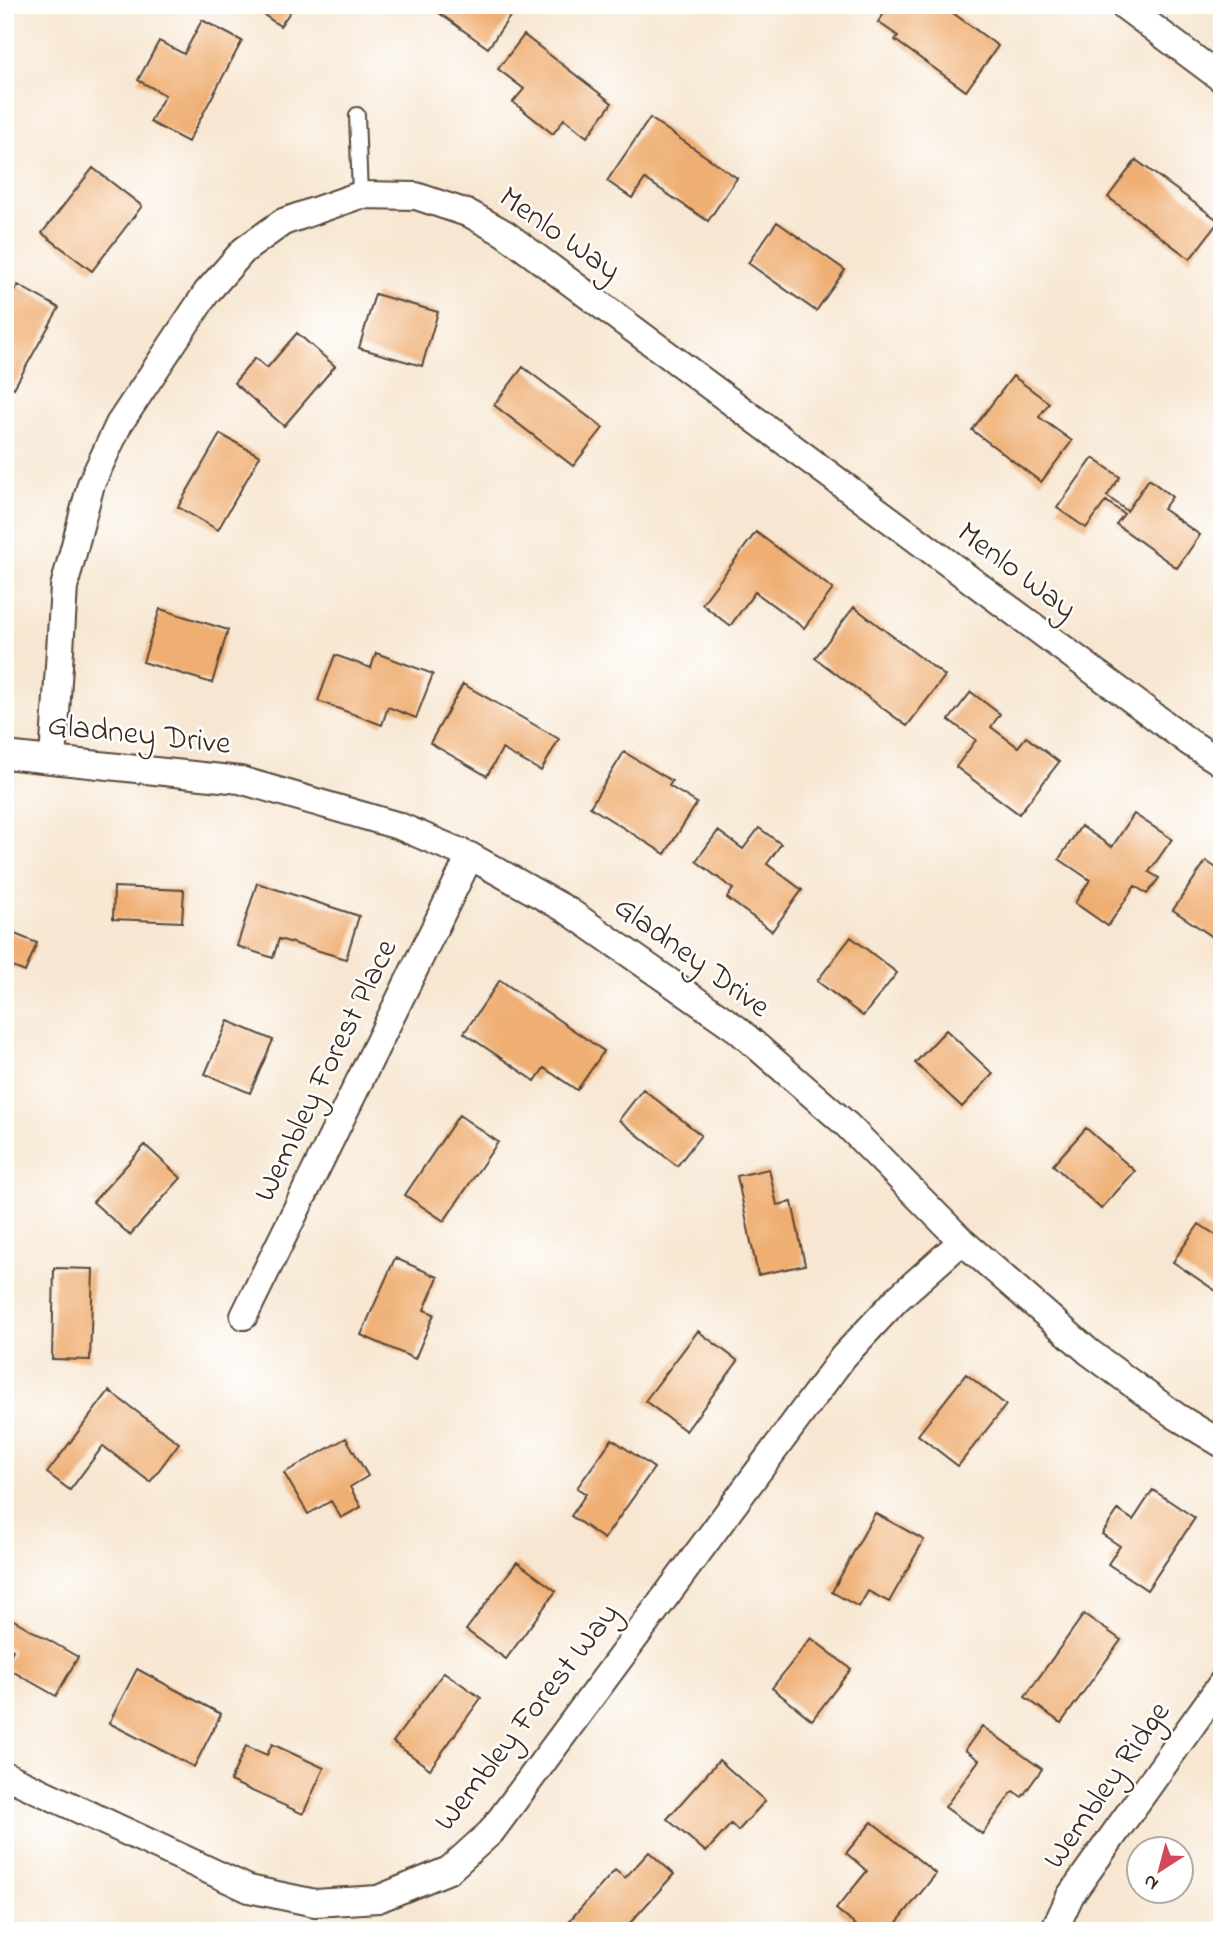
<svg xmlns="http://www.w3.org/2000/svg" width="1227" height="1936" viewBox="0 0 1227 1936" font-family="'Indie Flower',sans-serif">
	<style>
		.building { fill: #efaf73 }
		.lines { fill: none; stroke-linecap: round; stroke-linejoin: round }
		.service-casing { stroke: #574639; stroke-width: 18 }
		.minor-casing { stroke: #574639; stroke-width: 30 }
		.service { stroke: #fff; stroke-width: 14 }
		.minor { stroke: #fff; stroke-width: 26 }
		.labels { text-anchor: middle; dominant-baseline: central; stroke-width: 5; stroke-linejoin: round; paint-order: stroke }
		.street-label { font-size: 32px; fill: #3b2a1e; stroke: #fff }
	</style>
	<rect width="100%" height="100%" fill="#fff"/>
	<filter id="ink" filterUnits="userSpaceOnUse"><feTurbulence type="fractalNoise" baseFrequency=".0143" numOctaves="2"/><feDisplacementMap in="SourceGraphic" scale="14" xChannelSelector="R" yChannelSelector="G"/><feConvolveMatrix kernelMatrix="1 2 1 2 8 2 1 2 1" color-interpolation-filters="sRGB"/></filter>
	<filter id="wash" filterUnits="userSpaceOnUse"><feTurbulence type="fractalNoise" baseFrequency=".00686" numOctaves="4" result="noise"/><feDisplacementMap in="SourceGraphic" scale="28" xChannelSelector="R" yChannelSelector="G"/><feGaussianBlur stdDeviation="1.57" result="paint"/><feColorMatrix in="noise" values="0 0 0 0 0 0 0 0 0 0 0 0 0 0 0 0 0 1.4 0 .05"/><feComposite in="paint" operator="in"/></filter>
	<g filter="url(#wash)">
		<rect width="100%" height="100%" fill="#f7e7d2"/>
		<g id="blocks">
			<!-- building -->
			<path class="building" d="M250,5H295L280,26Z
				M428,5H518L488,48Z
				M890,5H942L998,46L966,91L895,40L898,36L878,22Z
				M202,20L242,41L188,142L150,122L165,95L138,80L159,41L184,54Z
				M524,35L612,103L587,137L564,119L553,134L513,102L524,89L498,69Z
				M650,118L737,178L708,221L645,179L632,198L607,181Z
				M1136,160L1219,221L1190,259L1108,197Z
				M93,168L142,206L92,271L42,233Z
				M777,222L845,270L816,311L748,263Z
				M18,285L59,308L14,388L5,382V307Z
				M375,294L438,312L422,366L359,348Z
				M297,333L335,366L284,426L234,383L255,358L267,368Z
				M523,367L603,428L573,466L494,405Z
				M1013,376L1049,403L1039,417L1072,441L1041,482L972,430Z
				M220,434L260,456L218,530L178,507Z
				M1093,458L1120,477L1107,496L1127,511L1149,479L1172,497L1163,509L1200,535L1177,568L1116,524L1124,514L1106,501L1086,528L1057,508Z
				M756,532L833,589L804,628L755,592L730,626L702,604Z
				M854,607L945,676L907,726L815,658Z
				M160,609L228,630L212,683L143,662Z
				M376,653L433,674L416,718L388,707L382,725L318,701L335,655L371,668Z
				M463,684L559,739L541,771L502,749L487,776L430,743Z
				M971,692L1000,714L991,727L1018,747L1026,737L1059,762L1019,814L956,767L976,740L949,720Z
				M624,752L672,781L669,786L697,803L665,854L590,807Z
				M1134,814L1172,839L1149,872L1159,878L1147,894L1135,886L1108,926L1075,903L1090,880L1059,859L1081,826L1112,847Z
				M759,828L781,844L767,864L802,890L772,931L727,898L733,889L696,861L718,831L743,849Z
				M1206,861L1222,872V943L1173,910Z
				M257,883L359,916L346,959L279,939L273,958L237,946Z
				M114,887L184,890L182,922L113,919Z
				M5,930L37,943L25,972L5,964Z
				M851,937L897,973L863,1016L817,981Z
				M500,980L604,1051L577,1090L544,1068L535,1081L464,1033Z
				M228,1021L273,1040L250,1093L205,1074Z
				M946,1030L993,1074L962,1107L915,1063Z
				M643,1089L701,1135L677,1166L619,1120Z
				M459,1115L498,1142L444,1221L405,1195Z
				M1086,1128L1135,1171L1101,1209L1053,1165Z
				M145,1145L181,1178L130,1235L93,1202Z
				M769,1169L777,1205L792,1202L805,1265L758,1275L737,1176Z
				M1199,1224L1222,1239V1295L1173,1262Z
				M395,1258L438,1277L424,1310L434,1314L415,1359L361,1335Z
				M54,1268L93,1269L90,1360L52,1359Z
				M698,1331L738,1361L686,1431L645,1401Z
				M966,1374L1006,1405L958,1466L918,1435Z
				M109,1391L179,1443L150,1482L103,1446L70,1490L47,1473Z
				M346,1438L368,1476L350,1487L361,1507L341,1518L331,1501L308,1514L284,1473Z
				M612,1439L654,1468L604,1539L571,1516L586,1494L577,1488Z
				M1153,1490L1195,1518L1147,1590L1108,1564L1120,1546L1102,1534L1118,1510L1133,1520Z
				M875,1513L924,1540L889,1602L868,1591L859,1607L832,1592Z
				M517,1562L556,1591L506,1659L466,1630Z
				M1084,1614L1121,1640L1061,1723L1025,1697Z
				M5,1615L78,1657L56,1696L5,1667L13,1650L5,1646Z
				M811,1638L851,1669L812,1720L772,1688Z
				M137,1669L221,1714L194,1767L109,1723Z
				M444,1672L481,1698L430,1769L393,1742Z
				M982,1726L1042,1769L1022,1797L1013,1791L982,1834L945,1807L979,1760L965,1750Z
				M272,1744L324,1768L303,1814L230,1781L246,1746L267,1755Z
				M719,1760L765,1801L738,1831L731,1824L706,1852L667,1819Z
				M872,1822L936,1874L890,1931H863L836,1909L867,1871L846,1853Z
				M649,1852L674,1874L623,1931H583L570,1920L615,1870L625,1878Z"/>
		</g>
	</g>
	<g filter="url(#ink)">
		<use href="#blocks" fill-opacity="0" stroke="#574639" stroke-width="2"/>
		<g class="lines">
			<!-- service casing -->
			<g class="service-casing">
				<path id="service" d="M357,115L360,195"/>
			</g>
			<!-- minor casing -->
			<g class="minor-casing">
				<path id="minor" d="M1123,5L1222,79
					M5,755L240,780L399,826L470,856L567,910L737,1029L847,1125L962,1241L1089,1352L1176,1416L1222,1444
					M53,760L64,587L91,484L119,424L207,292L244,250L283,222L360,195L416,196L470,214L504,233L1189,742L1222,763
					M244,1316L470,856
					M5,1775L249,1889L315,1903L378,1899L449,1870L491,1832L843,1357L897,1299L962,1241
					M1054,1931L1070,1896L1222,1683"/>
			</g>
			<!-- service -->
			<use href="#service" class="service"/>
			<!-- minor -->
			<use href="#minor" class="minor"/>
		</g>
	</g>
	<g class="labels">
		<!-- street labels -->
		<g class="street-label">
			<text transform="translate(559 235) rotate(35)">Menlo Way</text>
			<text transform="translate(1016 572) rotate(37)">Menlo Way</text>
			<text transform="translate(139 736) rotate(6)">Gladney Drive</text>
			<text transform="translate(691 958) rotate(36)">Gladney Drive</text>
			<text transform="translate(327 1071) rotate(-64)">Wembley Forest Place</text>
			<text transform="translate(528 1718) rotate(-52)">Wembley Forest Way</text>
			<text transform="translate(1108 1786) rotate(-55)">Wembley Ridge</text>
		</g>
	</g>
	<!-- margin -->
	<rect width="1227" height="1936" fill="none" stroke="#fff" stroke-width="28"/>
	<!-- north arrow -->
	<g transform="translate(1160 1870) rotate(216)"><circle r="33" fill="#ffffff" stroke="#b1aaa5" stroke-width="2"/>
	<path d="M0-5L12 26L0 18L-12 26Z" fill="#d1495b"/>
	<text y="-10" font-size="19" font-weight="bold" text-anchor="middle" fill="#3b2a1e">N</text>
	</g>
</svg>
